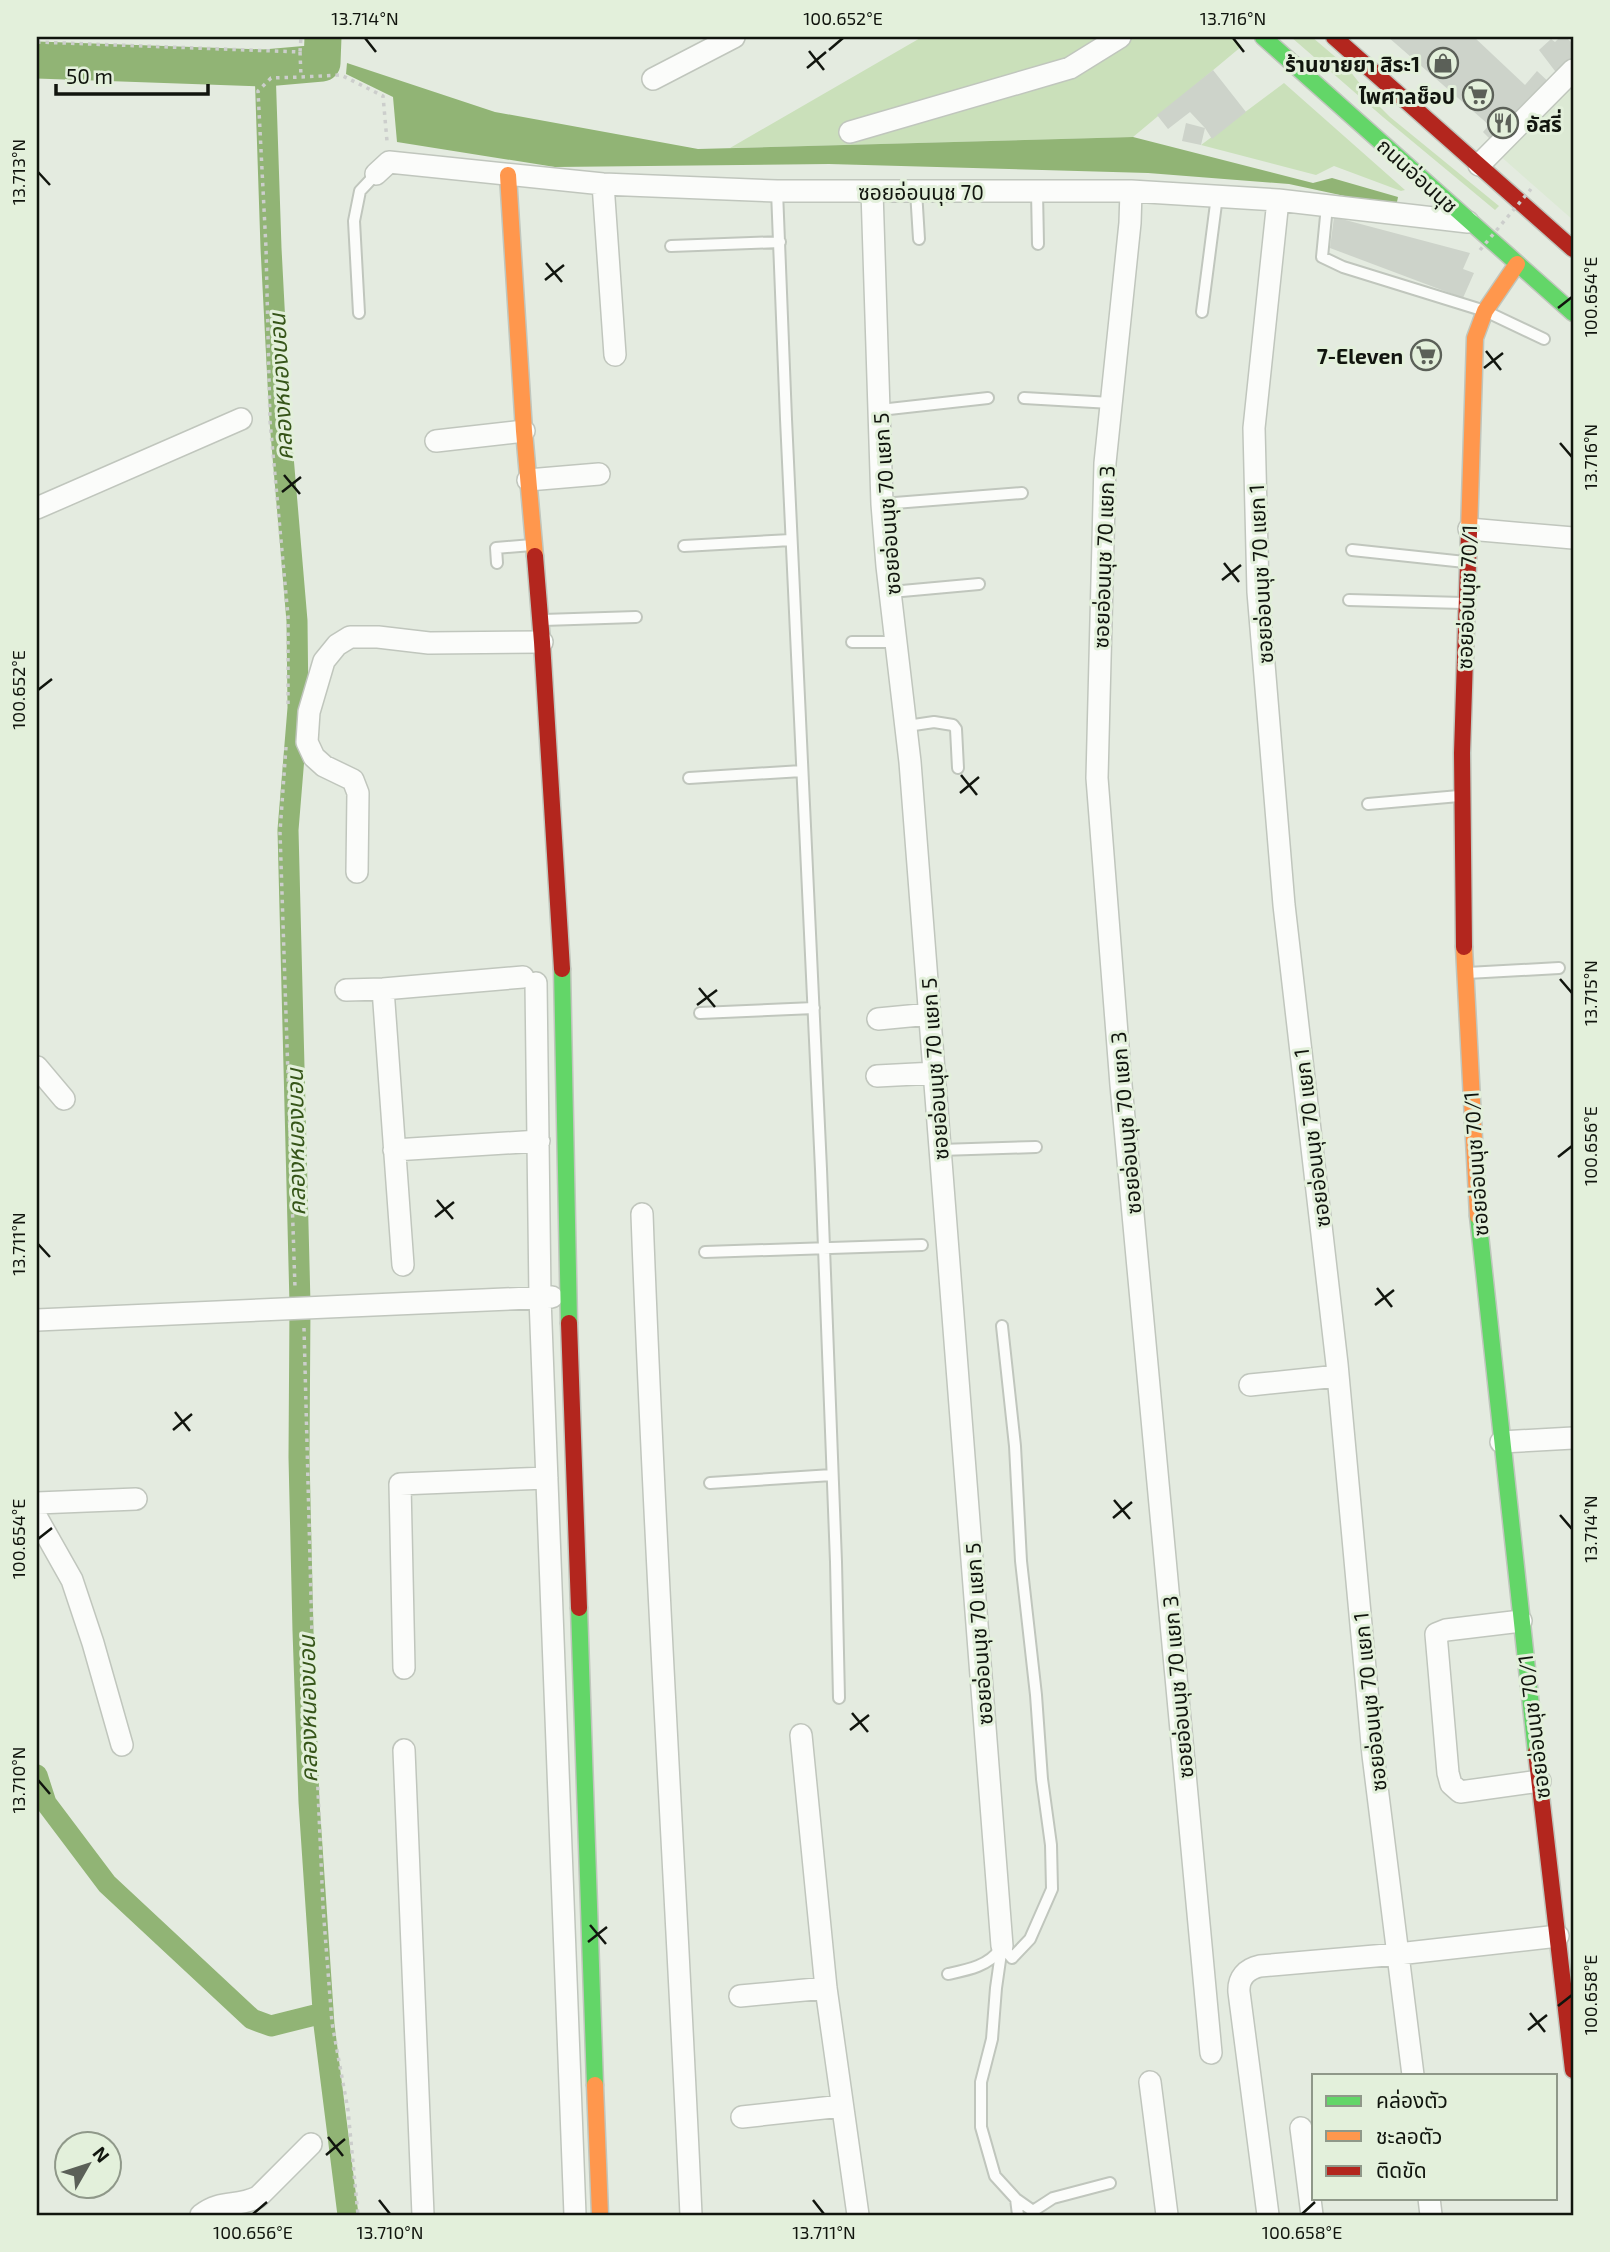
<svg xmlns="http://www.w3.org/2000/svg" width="1610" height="2252" viewBox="0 0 1610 2252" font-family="'Exo 2','Noto Sans Thai',sans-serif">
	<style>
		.built { fill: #dce9d4 }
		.green { fill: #cae0ba }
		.water { fill: #91b475 }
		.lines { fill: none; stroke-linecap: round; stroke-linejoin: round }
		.canal { stroke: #91b475; stroke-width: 21 }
		.river { stroke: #91b475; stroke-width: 37 }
		.building { fill: #cdd3ca }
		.lane-casing { stroke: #c0c6bd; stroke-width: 14 }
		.street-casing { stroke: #c0c6bd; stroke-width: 24 }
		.fast-casing { stroke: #c0c6bd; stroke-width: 19 }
		.slow-casing { stroke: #c0c6bd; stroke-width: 19 }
		.jam-casing { stroke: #c0c6bd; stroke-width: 19 }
		.path { stroke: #cccecc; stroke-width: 3.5; stroke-dasharray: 3.5 5; stroke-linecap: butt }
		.lane { stroke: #fbfcfa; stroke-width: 10 }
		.street { stroke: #fbfcfa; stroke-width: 21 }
		.fast { stroke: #63d668; stroke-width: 16 }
		.slow { stroke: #ff974d; stroke-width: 16 }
		.jam { stroke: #b3261e; stroke-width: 16 }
		.path-bridge { stroke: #cccecc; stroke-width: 3.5; stroke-dasharray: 3.5 5; stroke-linecap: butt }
		.ticks { fill: none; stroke: #11150e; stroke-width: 2.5 }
		.labels { text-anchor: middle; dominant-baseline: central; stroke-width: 6; stroke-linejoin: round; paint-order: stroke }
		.poi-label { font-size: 21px; font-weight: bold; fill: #11150e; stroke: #e3f0db; text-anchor: end }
		.street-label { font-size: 21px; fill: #11150e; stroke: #e3f0db }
		.water-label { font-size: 23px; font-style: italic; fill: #365519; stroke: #e3f0db }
		.neatline { fill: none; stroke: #11150e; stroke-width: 2.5 }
		.ticks-label { font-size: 18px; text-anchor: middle; fill: #11150e }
	</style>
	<rect width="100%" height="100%" fill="#e4ebe0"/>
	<!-- built -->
	<path class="built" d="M1573,79V220L1498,154Z"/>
	<!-- green -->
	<path class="green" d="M922,37H1232L1242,46L1133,137L730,148Z
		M1291,37H1312L1346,66L1372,99L1390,117L1499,206L1495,210L1383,117Z
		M1284,83L1405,190L1401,191L1334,166L1316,175L1201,145Z"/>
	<!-- water -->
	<path class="water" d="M347,63L495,112L698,149L1133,137L1313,183L1332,178L1398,197L1396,207L1289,184L1148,173L829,164L555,167L397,142L393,97L346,74Z"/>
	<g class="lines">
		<!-- canal -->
		<path class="canal" d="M265,68L271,248L280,421L297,621L298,708L288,830L300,1304L299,1457L303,1631L309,1802L324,2025L348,2215
			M37,1775L46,1803L107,1884L252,2019L271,2026L323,2013"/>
		<!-- river -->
		<path class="river" d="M37,60L265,68L322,63L323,37"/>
	</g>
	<!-- building -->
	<path class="building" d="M1388,37H1474L1525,85L1537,71L1552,85L1495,144L1483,132L1489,125Z
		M1560,37H1566L1573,44V63L1558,75L1539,50L1551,39L1555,42Z
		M1213,70L1246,112L1212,139L1205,128L1190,112L1168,129L1157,115Z
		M1186,123L1205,128L1201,145L1182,141Z
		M1334,217L1470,253L1463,269L1474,273L1463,298L1330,248Z"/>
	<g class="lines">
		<!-- lane casing -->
		<g class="lane-casing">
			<path id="lane" d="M777,191L786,419L821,1169L836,1562L839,1698
				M916,191L919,239
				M1037,191L1038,244
				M1327,206L1322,257L1343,267L1485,311L1544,339
				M671,246L780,242
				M1202,312L1217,196
				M359,313L354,221L360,191L376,174
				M1024,398L1111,403
				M880,410L988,398
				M882,504L1022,493
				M684,546L791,540
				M1352,550L1465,562
				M497,563L496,548L532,545
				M891,592L979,584
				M1349,600L1463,603
				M543,620L636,617
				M852,642H896
				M907,726L934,722L953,725L956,729L958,768
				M689,778L802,771
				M1368,804L1459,796
				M1467,973L1559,968
				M700,1013L814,1008
				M940,1150L1036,1147
				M705,1252L922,1245
				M710,1483L832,1475
				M1002,1946L1012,1958L1030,1939L1052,1889L1051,1845L1042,1779L1036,1695L1021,1561L1015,1446L1002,1326
				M1002,1946L996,1988L992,2039L981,2082V2127L995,2176L1016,2199L1018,2215
				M948,1974C967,1970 989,1966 1000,1949
				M1016,2199L1033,2211L1053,2198L1110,2183"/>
		</g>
		<!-- street casing -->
		<g class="street-casing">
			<path id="street" d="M653,79L734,37
				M850,132L1070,68L1120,37
				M1479,165L1573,70
				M376,174L389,162L603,184L777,191H1131L1278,200L1468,222
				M603,184L615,355
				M872,191L882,504L887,566L910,762L1002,1946
				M1131,191L1130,223L1105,463L1097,778L1121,1085L1211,2053
				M1278,200L1254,428L1258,592L1284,905L1337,1364L1373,1755L1413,2075
				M436,441L524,431
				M528,480L599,474
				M37,508L241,419
				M1469,529L1573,538
				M357,872L358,793L353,780L324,766L314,757L307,742L309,712L324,661L337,645L350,637H378L429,643L542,642
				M536,983L540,1298L575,2215
				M383,989L403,1265
				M346,990L383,989L523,977
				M878,1019L930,1014
				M37,1067L64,1099
				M877,1076L935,1073
				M394,1150L539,1141
				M642,1214C654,1548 676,1881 691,2215
				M37,1320L552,1297
				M1250,1385L1338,1376
				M1501,1442L1573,1438
				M37,1503L136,1499
				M37,1518L72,1580L93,1643L122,1745
				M1521,1621L1446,1630L1436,1634L1448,1773L1451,1784L1460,1792L1540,1781
				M404,1668L400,1484L547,1478
				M801,1735L826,1988L858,2215
				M404,1750L423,2215
				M740,1996L826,1988
				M1150,2082L1167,2215
				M742,2117L842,2106
				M1301,2128L1312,2215
				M1429,2198L1431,2215
				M201,2215C222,2199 236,2208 258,2197L311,2144
				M1268,2215L1239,1992C1238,1978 1246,1969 1260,1966L1398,1954L1558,1936"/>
		</g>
		<!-- fast casing -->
		<g class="fast-casing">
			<path id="fast" d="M1263,37L1573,313
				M562,969L569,1323
				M1478,1216L1536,1752
				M579,1608L595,2085"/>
		</g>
		<!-- slow casing -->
		<g class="slow-casing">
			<path id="slow" d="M508,175L524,431L535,556
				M1469,532L1475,338L1485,311L1517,264
				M1464,947L1478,1216
				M595,2085L600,2215"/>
		</g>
		<!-- jam casing -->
		<g class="jam-casing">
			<path id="jam" d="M1334,37L1573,249
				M535,556L542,642L562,969
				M1464,947L1462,753L1469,532
				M569,1323L579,1608
				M1536,1752L1573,2070"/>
		</g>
		<!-- path -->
		<path class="path" d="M37,42L300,52L301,37
			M300,52L301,77L341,75L383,96L387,141
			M288,704V616L270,421L266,248L258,91L271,78L301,77
			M286,747L280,832L295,1288
			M304,1328L313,1675L323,1907L332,2023L348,2110L358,2215"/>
		<!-- lane -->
		<use href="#lane" class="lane"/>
		<!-- street -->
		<use href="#street" class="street"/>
		<!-- fast -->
		<use href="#fast" class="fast"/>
		<!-- slow -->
		<use href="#slow" class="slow"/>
		<!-- jam -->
		<use href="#jam" class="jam"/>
		<!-- path-bridge -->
		<path class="path-bridge" d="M1480,250L1531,189"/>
	</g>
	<!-- ticks -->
	<path class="ticks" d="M365,38L376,52M1233,38L1244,52M829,50L843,38M809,51L824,70M807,68L826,52M38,172L50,185M546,263L562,282M545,280L564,265M1558,308L1572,297M1486,351L1501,370M1484,368L1503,353M1560,443L1572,457M284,475L300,494M282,492L301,477M1224,563L1239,582M1222,580L1241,565M38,690L52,679M961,775L977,795M960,793L979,777M1560,979L1572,993M699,988L715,1007M697,1005L717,990M1558,1157L1572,1146M437,1200L453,1219M435,1217L454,1202M38,1244L50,1257M1377,1288L1392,1307M1375,1305L1394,1290M175,1412L190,1431M173,1430L192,1414M1114,1500L1130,1519M1560,1515L1572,1529M1113,1518L1132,1502M38,1539L52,1528M852,1713L868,1732M850,1730L869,1715M38,1780L50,1794M590,1925L606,1944M588,1942L607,1927M1558,2006L1572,1995M1530,2013L1545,2032M1528,2030L1547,2015M328,2137L343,2156M326,2155L345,2139M379,2200L390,2214M813,2200L824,2214M253,2214L267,2202M1302,2214L1315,2202"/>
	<!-- icons -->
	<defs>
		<g id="shop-ring" transform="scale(1.575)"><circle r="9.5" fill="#e3f0db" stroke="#5b6058" stroke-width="1.5"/><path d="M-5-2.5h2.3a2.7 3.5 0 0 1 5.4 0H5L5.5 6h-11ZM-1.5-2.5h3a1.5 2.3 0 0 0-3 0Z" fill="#5b6058"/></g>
		<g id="supermarket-ring" transform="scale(1.575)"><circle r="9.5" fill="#e3f0db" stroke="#5b6058" stroke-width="1.5"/><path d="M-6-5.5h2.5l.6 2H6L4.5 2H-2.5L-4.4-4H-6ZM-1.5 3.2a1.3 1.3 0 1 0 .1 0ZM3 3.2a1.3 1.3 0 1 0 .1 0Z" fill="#5b6058"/></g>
		<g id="restaurant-ring" transform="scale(1.575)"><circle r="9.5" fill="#e3f0db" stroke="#5b6058" stroke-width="1.5"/><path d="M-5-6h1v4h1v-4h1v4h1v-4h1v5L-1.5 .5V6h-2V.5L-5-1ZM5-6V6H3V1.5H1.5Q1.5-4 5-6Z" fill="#5b6058"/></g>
	</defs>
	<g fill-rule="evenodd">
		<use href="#shop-ring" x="1443" y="63"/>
		<use href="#supermarket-ring" x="1478" y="95"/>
		<use href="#restaurant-ring" x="1503" y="123"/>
		<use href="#supermarket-ring" x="1426" y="355"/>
	</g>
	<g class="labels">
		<!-- poi labels -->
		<g class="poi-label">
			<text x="1420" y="63">ร้านขายยา สิระ1</text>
			<text x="1455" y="95">ไพศาลช็อป</text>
			<text x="1526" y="123" text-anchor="start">อัสรี่</text>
			<text x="1403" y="355">7-Eleven</text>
		</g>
		<!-- street labels -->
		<g class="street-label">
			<text transform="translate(1418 175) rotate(42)">ถนนอ่อนนุช</text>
			<text x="921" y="191">ซอยอ่อนนุช 70</text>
			<text transform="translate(886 504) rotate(-94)">ซอยอ่อนนุช 70 แยก 5</text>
			<text transform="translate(1103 557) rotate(-88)">ซอยอ่อนนุช 70 แยก 3</text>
			<text transform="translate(1260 574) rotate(-93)">ซอยอ่อนนุช 70 แยก 1</text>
			<text transform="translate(1466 597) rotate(-88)">ซอยอ่อนนุช 70/1</text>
			<text transform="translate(934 1069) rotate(-94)">ซอยอ่อนนุช 70 แยก 5</text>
			<text transform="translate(1125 1123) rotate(-95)">ซอยอ่อนนุช 70 แยก 3</text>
			<text transform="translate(1311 1138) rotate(-97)">ซอยอ่อนนุช 70 แยก 1</text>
			<text transform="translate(1475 1164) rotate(-94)">ซอยอ่อนนุช 70/1</text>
			<text transform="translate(978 1634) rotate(-94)">ซอยอ่อนนุช 70 แยก 5</text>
			<text transform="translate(1177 1687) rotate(-95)">ซอยอ่อนนุช 70 แยก 3</text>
			<text transform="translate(1369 1702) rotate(-96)">ซอยอ่อนนุช 70 แยก 1</text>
			<text transform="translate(1533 1727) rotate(-97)">ซอยอ่อนนุช 70/1</text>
		</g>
		<!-- water labels -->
		<g class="water-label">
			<text transform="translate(280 387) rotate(-93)">คลองหนองบอน</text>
			<text transform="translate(295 1142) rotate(-91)">คลองหนองบอน</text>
			<text transform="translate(307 1709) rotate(-91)">คลองหนองบอน</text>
		</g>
	</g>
	<!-- border -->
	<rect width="1610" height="2252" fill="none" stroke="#e3f0db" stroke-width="77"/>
	<!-- legend -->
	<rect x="1312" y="2074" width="245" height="126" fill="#e3f0db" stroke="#8f9889" stroke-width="2"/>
	<rect x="1326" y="2096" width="35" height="10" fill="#63d668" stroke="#8f9889" stroke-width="2"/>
	<text x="1376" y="2108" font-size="21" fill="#11150e">คล่องตัว</text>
	<rect x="1326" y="2131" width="35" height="10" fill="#ff974d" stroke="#8f9889" stroke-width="2"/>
	<text x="1376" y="2144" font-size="21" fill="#11150e">ชะลอตัว</text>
	<rect x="1326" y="2166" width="35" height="10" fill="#b3261e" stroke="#8f9889" stroke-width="2"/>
	<text x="1376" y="2178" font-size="21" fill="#11150e">ติดขัด</text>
	<!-- north arrow -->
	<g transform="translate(88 2165) rotate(51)"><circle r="33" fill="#e3f0db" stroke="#8f9889" stroke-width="2"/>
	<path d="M0-5L12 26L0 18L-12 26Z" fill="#5b6058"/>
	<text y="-10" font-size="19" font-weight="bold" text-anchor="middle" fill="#11150e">N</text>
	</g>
	<!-- scale -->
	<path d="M56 84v10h152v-10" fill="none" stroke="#11150e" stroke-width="3.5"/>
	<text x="66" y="84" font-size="21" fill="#11150e" stroke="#e3f0db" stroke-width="5" paint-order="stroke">50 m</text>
	<rect x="38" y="38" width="1534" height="2176" class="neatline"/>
	<g class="ticks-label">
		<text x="365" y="25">13.714°N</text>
		<text x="843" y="25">100.652°E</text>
		<text x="1233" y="25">13.716°N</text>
		<text transform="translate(19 172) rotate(-90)" y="6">13.713°N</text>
		<text transform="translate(1591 297) rotate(-90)" y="6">100.654°E</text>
		<text transform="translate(1591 457) rotate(-90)" y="6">13.716°N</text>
		<text transform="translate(19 690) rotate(-90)" y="6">100.652°E</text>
		<text transform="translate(1591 993) rotate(-90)" y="6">13.715°N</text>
		<text transform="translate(1591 1146) rotate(-90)" y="6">100.656°E</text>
		<text transform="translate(19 1244) rotate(-90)" y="6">13.711°N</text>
		<text transform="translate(1591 1529) rotate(-90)" y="6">13.714°N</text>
		<text transform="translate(19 1539) rotate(-90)" y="6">100.654°E</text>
		<text transform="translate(19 1780) rotate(-90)" y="6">13.710°N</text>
		<text transform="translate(1591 1995) rotate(-90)" y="6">100.658°E</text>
		<text x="253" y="2239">100.656°E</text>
		<text x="390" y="2239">13.710°N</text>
		<text x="824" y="2239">13.711°N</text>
		<text x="1302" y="2239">100.658°E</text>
	</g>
</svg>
